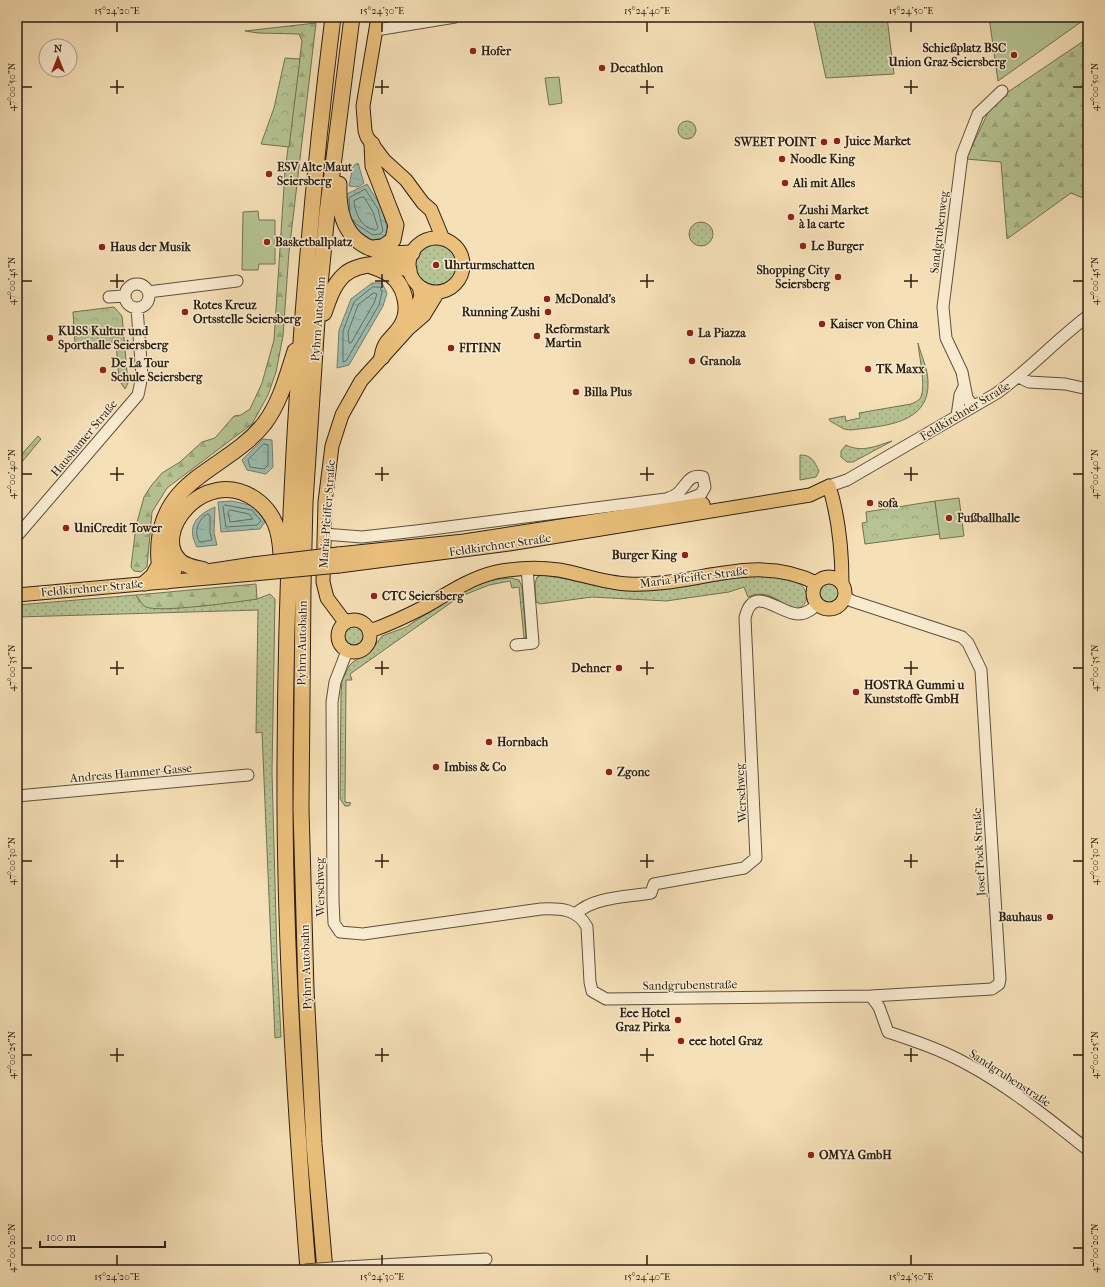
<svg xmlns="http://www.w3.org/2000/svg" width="1105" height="1287" viewBox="0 0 1105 1287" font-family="'IM FELL French Canon',serif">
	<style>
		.grass { fill: url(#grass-dots); stroke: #717253 }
		.forest { fill: url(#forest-firs); stroke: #717253 }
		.park { fill: url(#park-crowns); stroke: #717253 }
		.pitch { fill: #b6c393; stroke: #717253 }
		.water { fill: url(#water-ripples); stroke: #707e72 }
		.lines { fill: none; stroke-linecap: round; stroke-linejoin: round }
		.shore { stroke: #646e62; stroke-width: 1 }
		.minor-casing { stroke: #5e503c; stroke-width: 13 }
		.major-casing { stroke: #2c2013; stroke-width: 15 }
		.highway-casing { stroke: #2c2013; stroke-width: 17 }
		.minor { stroke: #f9ebd0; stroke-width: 11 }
		.major { stroke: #ebc07c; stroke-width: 13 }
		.highway { stroke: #ebc07c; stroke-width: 15 }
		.minor-bridge-casing { stroke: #5e503c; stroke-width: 13; stroke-linecap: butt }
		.major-bridge-casing { stroke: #2c2013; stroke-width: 15; stroke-linecap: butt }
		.minor-bridge { stroke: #f9ebd0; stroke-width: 11 }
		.major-bridge { stroke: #ebc07c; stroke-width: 13 }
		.ticks { fill: none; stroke: #2c2013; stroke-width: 1.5 }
		.poi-dot { fill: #8f2418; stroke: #f9ebd0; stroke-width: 1.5 }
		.labels { text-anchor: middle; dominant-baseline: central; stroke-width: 3; stroke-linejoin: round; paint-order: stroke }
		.poi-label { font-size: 12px; font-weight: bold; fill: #2c2013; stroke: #f9ebd0; text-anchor: start }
		.street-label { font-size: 12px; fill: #2c2013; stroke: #f9ebd0 }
		.neatline { fill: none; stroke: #2c2013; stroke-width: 1.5 }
		.ticks-label { font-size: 10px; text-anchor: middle; fill: #2c2013 }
	</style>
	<defs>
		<pattern id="grass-dots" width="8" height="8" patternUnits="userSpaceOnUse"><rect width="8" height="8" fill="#b6c393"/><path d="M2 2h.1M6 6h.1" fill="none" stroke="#9da77e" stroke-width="1.8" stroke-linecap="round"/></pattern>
		<pattern id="forest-firs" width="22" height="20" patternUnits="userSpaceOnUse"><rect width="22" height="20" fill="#b6c393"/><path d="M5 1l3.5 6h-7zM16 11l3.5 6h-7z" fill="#9da77e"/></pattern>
		<pattern id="park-crowns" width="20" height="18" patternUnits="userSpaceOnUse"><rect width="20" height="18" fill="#b6c393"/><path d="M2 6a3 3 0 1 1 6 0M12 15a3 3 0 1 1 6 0" fill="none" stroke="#9da77e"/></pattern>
		<pattern id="water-ripples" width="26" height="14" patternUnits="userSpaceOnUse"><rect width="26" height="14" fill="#9dbdb1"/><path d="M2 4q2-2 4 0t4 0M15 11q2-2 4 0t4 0" fill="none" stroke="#87a297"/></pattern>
	</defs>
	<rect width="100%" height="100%" fill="#f6e0b7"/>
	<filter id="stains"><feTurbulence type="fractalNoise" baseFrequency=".005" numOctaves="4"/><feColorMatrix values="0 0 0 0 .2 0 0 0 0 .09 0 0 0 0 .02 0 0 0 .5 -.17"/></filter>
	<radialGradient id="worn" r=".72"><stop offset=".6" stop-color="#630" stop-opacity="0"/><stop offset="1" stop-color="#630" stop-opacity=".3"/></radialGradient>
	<!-- grass -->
	<path class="grass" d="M813,17H887L894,74L826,78Z
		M678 130a9 9 0 1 1 18 0a9 9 0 1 1-18 0Z
		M689 234a12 12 0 1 1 24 0a12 12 0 1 1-24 0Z
		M414 265a22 22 0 1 1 44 0a22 22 0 1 1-44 0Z
		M918,343C921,355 928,369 928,382C930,425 881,426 851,430L844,429L830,421L829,419L845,416L846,421L860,418L859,413L911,404C915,402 919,401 921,397C926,386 919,356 918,343Z
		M892,441L853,462H847L841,457V451L846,445C862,453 876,446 892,441Z
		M800,455C812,455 814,461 819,471L816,477L800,480Z
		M542,575C576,579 609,592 644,590C681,588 770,564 800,584C807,589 810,601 801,607C788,616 775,585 748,597L744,587L729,592L666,601L592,597L540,604L536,602L535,584L537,577Z
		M511,578L519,580L522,587L526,637L524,638L519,587L512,588L510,581L489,585L459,597L350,674L352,680H346L345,802L351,803L349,806H345L340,799L341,694L342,681L349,666L353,662L371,651L382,636L406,627L464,590L491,580Z
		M817 593a12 12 0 1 1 24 0a12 12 0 1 1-24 0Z
		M270,594L275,599L272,772L277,957L281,1037L275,1038L262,732L256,733L258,610L17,617V605L136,595L140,602L176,608L257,599Z
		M342 636a12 12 0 1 1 24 0a12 12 0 1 1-24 0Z"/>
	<!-- forest -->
	<path class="forest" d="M316,23L289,252L283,336L276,372L268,395L252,424L167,488L152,512L147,567L141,572L134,571L131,567L136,526L144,497L151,486L162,473L180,462L202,442L215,438L234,416L241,415L250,409L262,383L274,340L285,171L302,41L299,34L258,33L245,31Z
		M1088,38V200L1071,193L1007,239L1001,162L966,159L993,102Z
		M256,584L257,599C238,602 159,613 146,607C141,604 139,599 136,595Z"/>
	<!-- park -->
	<path class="park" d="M285,58L300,59L289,147L261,144L274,108Z
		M114,307L122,316L128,383L125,389L119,380L116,342L75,344L73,312Z
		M38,436L41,439L17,468V452L21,455Z
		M935,501L940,534L865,544L862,523L867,522L866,512Z"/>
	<!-- pitch -->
	<path class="pitch" d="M989,17H1088L998,81Z
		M559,77L562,103L549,105L545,78Z
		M258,211L259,220H275V264H259L258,270H242L243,212Z
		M959,498L964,536L940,539L935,501Z"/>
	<!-- water -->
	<path class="water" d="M358,163L364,183L358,187L349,186L353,166Z
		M367,184L382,208L388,232L383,238L372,240L352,227L345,195Z
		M372,283H382L387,293L383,306L349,365L337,368L339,330L351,299Z
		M263,439L272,440L273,467L266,474L247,470L242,460Z
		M232,501L254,506L267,519L260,529L221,532L218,502Z
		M215,507L214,533L217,545L197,547C186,527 196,515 215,507Z"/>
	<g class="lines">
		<!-- shore -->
		<path class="shore" d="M362,197H364L373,212L378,228L376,230C362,229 355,214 354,201Z
			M350,210L349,198L365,189L378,209L383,231L380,234L373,235L356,224L353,220
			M373,287H380L382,292L379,305L346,361L343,362V331L354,302Z
			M374,293L377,294L374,303L351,343H349L348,332L358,305Z
			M264,444L268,445V465L264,469L250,467L248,460Z
			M225,505L252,510L261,521L257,525L226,527L223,507Z
			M230,510L249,514L253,519L230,522L228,512Z
			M208,514L210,516V533L212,540L200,542C193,534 198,518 208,514Z"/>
		<!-- minor casing -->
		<g class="minor-casing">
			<path id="minor" d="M376,30L455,17
				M125 296a12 12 0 1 1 24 0a12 12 0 1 1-24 0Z
				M148,292L237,281
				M109,297L124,296
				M1019,377L1029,382L1065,384L1088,389
				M973,406L967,398L962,372L946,338L943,307L962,155L978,114L1002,91
				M957,416L960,395L964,387
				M829,486L847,480L997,393C1030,369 1056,340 1088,316
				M324,534L362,537L416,531L666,499C671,497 675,496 678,493C687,485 689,473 703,477L705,487L701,494L676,504
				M17,536L138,395L142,376L137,308
				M516,645L533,643L527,568
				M347,651L335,682L332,702L333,901L334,923L340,932L363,934L541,909C560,908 578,909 587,927L590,982L592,991L606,999L871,996L992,989L999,984L1000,979L981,670L968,643L962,637L852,601L845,597
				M17,796L248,775
				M576,914C592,897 628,897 651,893L654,884L744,868L756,858L745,618C753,582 779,614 798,614C806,614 812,609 818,604
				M871,996L879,1007L888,1032C915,1041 942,1050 967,1064C1010,1087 1050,1120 1088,1150
				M346,1267L486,1259"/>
		</g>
		<!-- major casing -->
		<g class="major-casing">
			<path id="major" d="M378,17L363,106L365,131L367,137L384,160L406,180L423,203L431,210L443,239
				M409 265a27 27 0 1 1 54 0a27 27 0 1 1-54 0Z
				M412,320L421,296L419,286
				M829,486C839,518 842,550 842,583
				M338,554L464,541L703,504
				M339,566L509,544L810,495L829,486
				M194,573L253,564
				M813 593a16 16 0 1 1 32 0a16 16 0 1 1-32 0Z
				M17,595L253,574
				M338 636a16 16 0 1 1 32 0a16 16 0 1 1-32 0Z
				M345,622L327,598L323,582L325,502L332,446L342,415L361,381L409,328L424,315L438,292
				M370,631C390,624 409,615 428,605C450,592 471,578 496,572C516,568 539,567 559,570C582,574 604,583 628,584C692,588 754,551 816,583"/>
		</g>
		<!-- highway casing -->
		<g class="highway-casing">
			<path id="highway" d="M372,144L373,166L396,225L393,240L383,247L373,248
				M339,184C337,234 361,257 412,253
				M371,266C380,269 390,273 396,280C406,292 410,312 401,326C392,340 385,339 382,357
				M324,313C329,299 333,285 344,275C358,262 394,261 409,270
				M173,550L174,570L167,581C158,570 158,557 159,543C164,477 228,469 264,424C280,403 287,376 295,351
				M204,570C197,568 188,567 181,562C149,535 204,464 255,499C275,513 280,532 281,555
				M145,583L153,576L159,565
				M308,1270C296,1117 286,964 285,810C284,545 300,280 333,17
				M325,1270L314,1144L306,989L301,809L303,588L305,502L318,306L327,213L352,17"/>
		</g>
		<!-- minor -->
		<use href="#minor" class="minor"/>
		<!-- major -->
		<use href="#major" class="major"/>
		<!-- highway -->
		<use href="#highway" class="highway"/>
		<!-- minor-bridge casing -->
		<g class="minor-bridge-casing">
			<path id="minor-bridge" d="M305,1270L346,1267"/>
		</g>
		<!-- major-bridge casing -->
		<g class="major-bridge-casing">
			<path id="major-bridge" d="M253,564L338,554
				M253,574L339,566"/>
		</g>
		<!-- minor-bridge -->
		<use href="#minor-bridge" class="minor-bridge"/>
		<!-- major-bridge -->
		<use href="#major-bridge" class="major-bridge"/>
	</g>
	<!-- ticks -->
	<path class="ticks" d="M117,22V32M382,22V32M647,22V32M911,22V32M117,80V94M382,80V94M647,80V94M911,80V94M22,87H32M110,87H124M375,87H389M640,87H654M904,87H918M1073,87H1083M117,274V288M382,274V288M647,274V288M911,274V288M22,281H32M110,281H124M375,281H389M640,281H654M904,281H918M1073,281H1083M117,467V481M382,467V481M647,467V481M911,467V481M22,474H32M110,474H124M375,474H389M640,474H654M904,474H918M1073,474H1083M117,661V675M382,661V675M647,661V675M911,661V675M22,668H32M110,668H124M375,668H389M640,668H654M904,668H918M1073,668H1083M117,854V868M382,854V868M647,854V868M911,854V868M22,861H32M110,861H124M375,861H389M640,861H654M904,861H918M1073,861H1083M117,1048V1062M382,1048V1062M647,1048V1062M911,1048V1062M22,1055H32M110,1055H124M375,1055H389M640,1055H654M904,1055H918M1073,1055H1083M22,1248H32M1073,1248H1083M117,1255V1265M382,1255V1265M647,1255V1265M911,1255V1265"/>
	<!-- markers -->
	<g class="poi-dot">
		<circle cx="473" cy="51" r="4"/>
		<circle cx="1014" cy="55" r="4"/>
		<circle cx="602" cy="68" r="4"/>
		<circle cx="837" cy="141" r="4"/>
		<circle cx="824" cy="142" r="4"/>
		<circle cx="782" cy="159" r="4"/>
		<circle cx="269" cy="174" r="4"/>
		<circle cx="785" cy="183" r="4"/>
		<circle cx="791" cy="217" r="4"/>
		<circle cx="267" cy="242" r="4"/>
		<circle cx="803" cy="246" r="4"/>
		<circle cx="102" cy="247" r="4"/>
		<circle cx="436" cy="265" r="4"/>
		<circle cx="838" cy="277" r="4"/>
		<circle cx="547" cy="299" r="4"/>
		<circle cx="185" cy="312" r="4"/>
		<circle cx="548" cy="312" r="4"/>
		<circle cx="822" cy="324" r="4"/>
		<circle cx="690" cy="333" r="4"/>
		<circle cx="537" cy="336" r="4"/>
		<circle cx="50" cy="338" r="4"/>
		<circle cx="451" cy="348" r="4"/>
		<circle cx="692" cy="361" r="4"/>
		<circle cx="868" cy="369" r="4"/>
		<circle cx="103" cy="370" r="4"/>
		<circle cx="576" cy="392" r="4"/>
		<circle cx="870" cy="503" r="4"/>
		<circle cx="949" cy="518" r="4"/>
		<circle cx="66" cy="528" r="4"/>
		<circle cx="685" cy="555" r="4"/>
		<circle cx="374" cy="596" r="4"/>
		<circle cx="619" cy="668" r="4"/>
		<circle cx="856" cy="692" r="4"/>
		<circle cx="489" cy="742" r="4"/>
		<circle cx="436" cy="767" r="4"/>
		<circle cx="609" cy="772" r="4"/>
		<circle cx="1050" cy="917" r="4"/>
		<circle cx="678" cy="1020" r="4"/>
		<circle cx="681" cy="1041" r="4"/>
		<circle cx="811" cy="1155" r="4"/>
	</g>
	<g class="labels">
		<!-- poi labels -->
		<g class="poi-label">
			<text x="1006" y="48" text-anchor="end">Schießplatz BSC<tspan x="1006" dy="14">Union Graz-Seiersberg</tspan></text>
			<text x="481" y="51">Hofer</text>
			<text x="610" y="68">Decathlon</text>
			<text x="845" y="141">Juice Market</text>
			<text x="816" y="142" text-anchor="end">SWEET POINT</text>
			<text x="790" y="159">Noodle King</text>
			<text x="277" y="167">ESV Alte Maut<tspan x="277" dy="14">Seiersberg</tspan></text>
			<text x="793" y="183">Ali mit Alles</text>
			<text x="799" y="210">Zushi Market<tspan x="799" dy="14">à la carte</tspan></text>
			<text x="275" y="242">Basketballplatz</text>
			<text x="811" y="246">Le Burger</text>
			<text x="110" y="247">Haus der Musik</text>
			<text x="444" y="265">Uhrturmschatten</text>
			<text x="830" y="270" text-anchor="end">Shopping City<tspan x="830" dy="14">Seiersberg</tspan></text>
			<text x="555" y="299">McDonald's</text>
			<text x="193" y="305">Rotes Kreuz<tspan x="193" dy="14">Ortsstelle Seiersberg</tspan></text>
			<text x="540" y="312" text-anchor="end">Running Zushi</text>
			<text x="830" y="324">Kaiser von China</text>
			<text x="545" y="329">Reformstark<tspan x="545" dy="14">Martin</tspan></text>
			<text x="58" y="331">KUSS Kultur und<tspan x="58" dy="14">Sporthalle Seiersberg</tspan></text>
			<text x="698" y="333">La Piazza</text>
			<text x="459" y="348">FITINN</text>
			<text x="700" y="361">Granola</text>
			<text x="111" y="363">De La Tour<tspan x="111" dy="14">Schule Seiersberg</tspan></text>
			<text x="876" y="369">TK Maxx</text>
			<text x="584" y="392">Billa Plus</text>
			<text x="878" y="503">sofa</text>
			<text x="957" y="518">Fußballhalle</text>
			<text x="74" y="528">UniCredit Tower</text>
			<text x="677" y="555" text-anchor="end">Burger King</text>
			<text x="382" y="596">CTC Seiersberg</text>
			<text x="611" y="668" text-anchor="end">Dehner</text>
			<text x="864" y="685">HOSTRA Gummi u<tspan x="864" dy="14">Kunststoffe GmbH</tspan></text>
			<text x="497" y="742">Hornbach</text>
			<text x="444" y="767">Imbiss &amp; Co</text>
			<text x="617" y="772">Zgonc</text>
			<text x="1042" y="917" text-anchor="end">Bauhaus</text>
			<text x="670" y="1013" text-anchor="end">Eee Hotel<tspan x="670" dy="14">Graz Pirka</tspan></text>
			<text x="689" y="1041">eee hotel Graz</text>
			<text x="819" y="1155">OMYA GmbH</text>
		</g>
		<!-- street labels -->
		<g class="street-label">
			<text transform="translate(939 232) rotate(-83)">Sandgrubenweg</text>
			<text transform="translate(318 319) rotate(-86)">Pyhrn Autobahn</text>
			<text transform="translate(965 411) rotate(-31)">Feldkirchner Straße</text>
			<text transform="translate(84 438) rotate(-50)">Haushamer Straße</text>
			<text transform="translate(327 514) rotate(-86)">Maria-Pfeiffer-Straße</text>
			<text transform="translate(500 545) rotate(-8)">Feldkirchner Straße</text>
			<text transform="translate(694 577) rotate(-7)">Maria-Pfeiffer-Straße</text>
			<text transform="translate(92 588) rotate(-5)">Feldkirchner Straße</text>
			<text transform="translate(302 643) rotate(-89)">Pyhrn Autobahn</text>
			<text transform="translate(131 773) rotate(-5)">Andreas Hammer-Gasse</text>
			<text transform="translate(741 793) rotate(-93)">Werschweg</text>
			<text transform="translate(979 852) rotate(-93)">Josef Pock-Straße</text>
			<text transform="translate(320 887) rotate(-91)">Werschweg</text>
			<text transform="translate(306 967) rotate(-92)">Pyhrn Autobahn</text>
			<text transform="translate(690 985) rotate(-1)">Sandgrubenstraße</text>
			<text transform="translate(1010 1078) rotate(33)">Sandgrubenstraße</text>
		</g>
	</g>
	<!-- margin -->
	<rect width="1105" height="1287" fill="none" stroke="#f6e0b7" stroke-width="44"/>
	<!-- north arrow -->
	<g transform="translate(58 58)"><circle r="19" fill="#f9ebd0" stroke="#a79a84"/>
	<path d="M0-3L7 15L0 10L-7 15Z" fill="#8f2418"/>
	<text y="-6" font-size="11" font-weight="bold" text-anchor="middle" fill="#2c2013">N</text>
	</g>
	<!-- scale -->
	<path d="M40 1241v6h125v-6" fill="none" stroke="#2c2013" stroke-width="2"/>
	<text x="46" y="1241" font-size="12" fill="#2c2013" stroke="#f9ebd0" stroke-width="3" paint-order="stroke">100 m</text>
	<rect x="22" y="22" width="1061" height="1243" class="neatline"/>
	<g class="ticks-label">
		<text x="117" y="14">15°24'20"E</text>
		<text x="382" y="14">15°24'30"E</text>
		<text x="647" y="14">15°24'40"E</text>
		<text x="911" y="14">15°24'50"E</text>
		<text transform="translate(11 87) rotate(-90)" y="4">47°00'50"N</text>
		<text transform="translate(1094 87) rotate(-90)" y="4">47°00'50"N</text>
		<text transform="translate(11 281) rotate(-90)" y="4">47°00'45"N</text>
		<text transform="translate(1094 281) rotate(-90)" y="4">47°00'45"N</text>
		<text transform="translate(11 474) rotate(-90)" y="4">47°00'40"N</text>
		<text transform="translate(1094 474) rotate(-90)" y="4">47°00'40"N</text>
		<text transform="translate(11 668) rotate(-90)" y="4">47°00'35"N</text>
		<text transform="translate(1094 668) rotate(-90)" y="4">47°00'35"N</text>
		<text transform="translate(11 861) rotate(-90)" y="4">47°00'30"N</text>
		<text transform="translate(1094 861) rotate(-90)" y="4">47°00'30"N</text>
		<text transform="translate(11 1055) rotate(-90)" y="4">47°00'25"N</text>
		<text transform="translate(1094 1055) rotate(-90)" y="4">47°00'25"N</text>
		<text transform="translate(11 1248) rotate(-90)" y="4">47°00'20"N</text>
		<text transform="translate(1094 1248) rotate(-90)" y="4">47°00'20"N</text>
		<text x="117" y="1280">15°24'20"E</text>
		<text x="382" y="1280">15°24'30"E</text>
		<text x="647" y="1280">15°24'40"E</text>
		<text x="911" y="1280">15°24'50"E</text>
	</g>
	<rect width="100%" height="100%" filter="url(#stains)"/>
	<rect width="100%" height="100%" fill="url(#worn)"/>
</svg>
